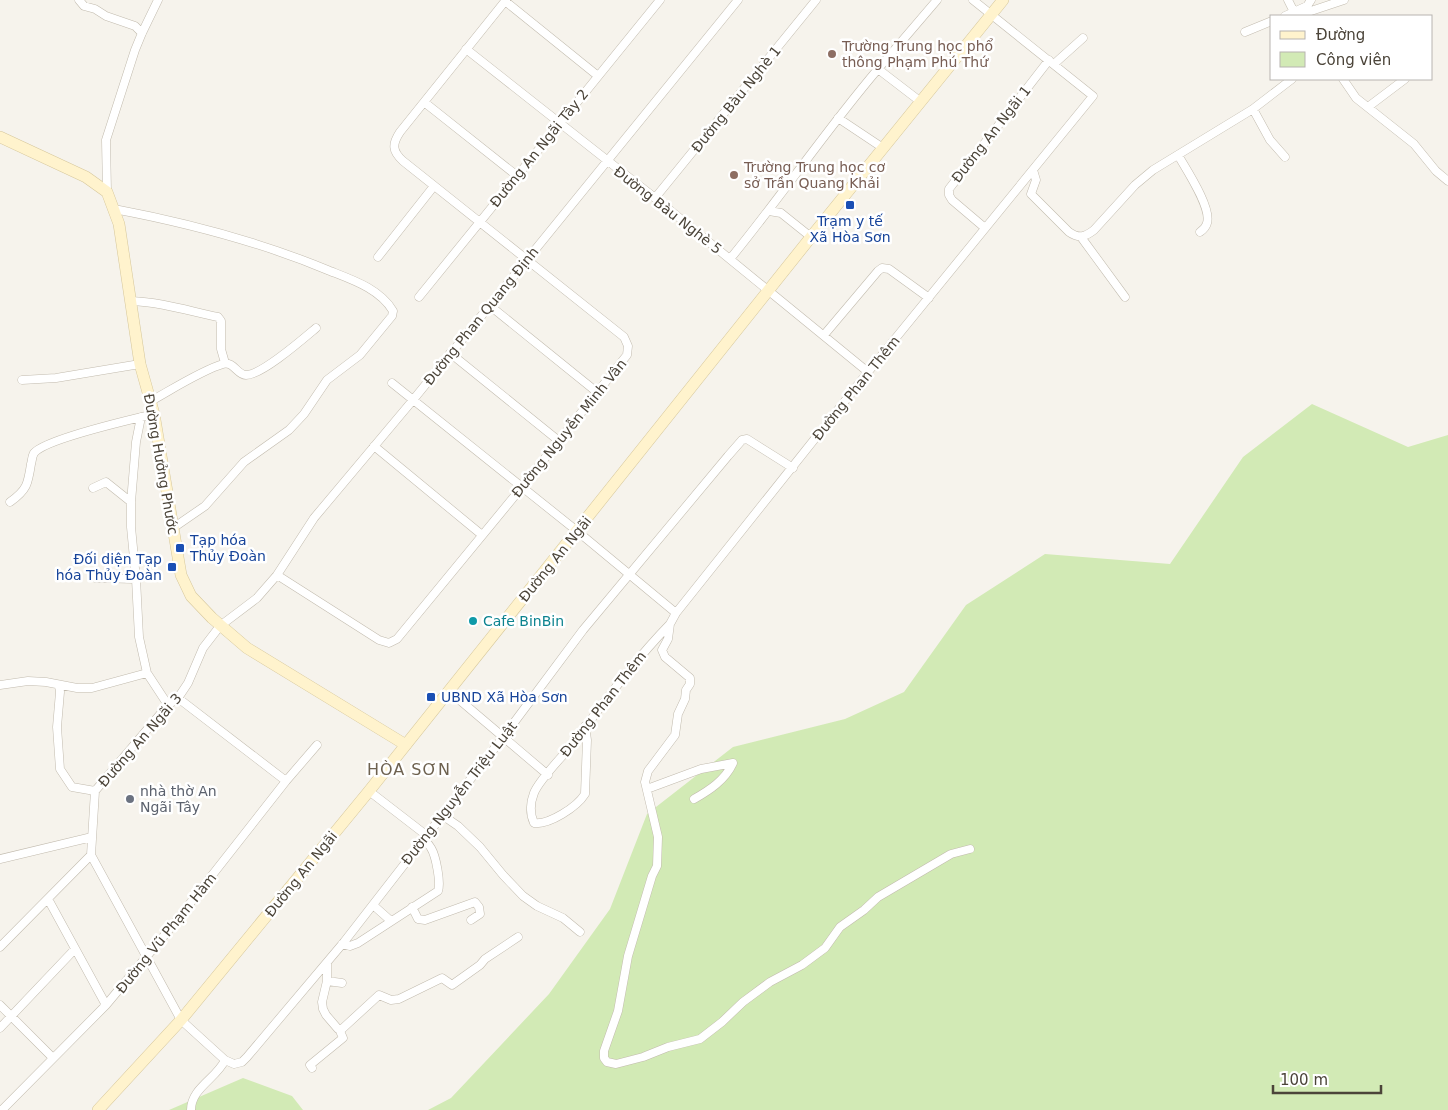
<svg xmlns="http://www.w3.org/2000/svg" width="1448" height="1110" viewBox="0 0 1448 1110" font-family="'DejaVu Sans',sans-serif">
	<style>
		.green { fill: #d2eab5 }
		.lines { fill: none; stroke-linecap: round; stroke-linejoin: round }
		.street-casing { stroke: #c2bbae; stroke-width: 9 }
		.secondary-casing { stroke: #d6c79b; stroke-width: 12 }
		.street { stroke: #fff; stroke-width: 8 }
		.secondary { stroke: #fff3cd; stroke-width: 11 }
		.education-dot { fill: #8d6e63; stroke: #fff; stroke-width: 2 }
		.transit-dot { fill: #1a4fb4; stroke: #fff; stroke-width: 2 }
		.culture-dot { fill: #0f9aa8; stroke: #fff; stroke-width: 2 }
		.worship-dot { fill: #6b7280; stroke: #fff; stroke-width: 2 }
		.labels { text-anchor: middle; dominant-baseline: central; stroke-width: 5; stroke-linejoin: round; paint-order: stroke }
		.education-label { font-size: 14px; fill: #785e54; stroke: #fff; text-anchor: start }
		.street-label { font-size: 14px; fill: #4b4439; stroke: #fff }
		.transit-label { font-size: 14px; fill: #164399; stroke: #fff; text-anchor: start }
		.culture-label { font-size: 14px; fill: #0d838f; stroke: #fff; text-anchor: start }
		.worship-label { font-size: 14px; fill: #5b616d; stroke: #fff; text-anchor: start }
		.quarter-label { font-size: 16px; letter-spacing: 1px; fill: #6e6250; stroke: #fff }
	</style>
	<rect width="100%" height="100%" fill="#f6f3ec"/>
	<!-- green -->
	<path class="green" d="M1312,404L1408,447L1448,435V1110H428L451,1098L549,994L610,909L647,814L733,747L845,719L904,692L966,605L1045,554L1170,564L1243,457Z
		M243,1078L292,1096L303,1110H169Z"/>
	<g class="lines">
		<!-- street casing -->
		<g class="street-casing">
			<path id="street" d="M79,0L84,6L95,9L106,16L135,26L142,33
				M738,0L413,400L314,518L277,575L257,598L220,626L203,648L188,683L178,698L168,705L95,791L91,855L181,1020L225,1060L234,1064L242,1062L247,1057L344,942L504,736L583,630L728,456L742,440L747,439L793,468
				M1288,0L1296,16
				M505,1L598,76
				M1285,16L1307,6L1311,0
				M1296,16L1344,0
				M1245,32L1272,21
				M466,49L655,198L868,372
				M1054,64L1083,38
				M878,69L937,0
				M1343,79L1356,98L1414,144L1436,171L1448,181
				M424,102L516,175
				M1368,107L1405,79
				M1253,109L1270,140L1285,157
				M838,118L883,148
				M1178,155C1186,169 1212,208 1207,223C1206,227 1203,230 1200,232
				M1033,170L1036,180L1031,194L1069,232C1079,239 1085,237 1094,230L1135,185L1153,170L1253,109L1292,79
				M107,192L106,140L135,50L142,33L158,0
				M655,198L816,0
				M114,209C188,223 261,242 330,271C353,280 380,289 393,311L392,316L360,355L327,380L304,414L289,430L244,462L205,506L173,528
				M769,211L781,213L811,237
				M985,228L952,200L949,195V189L1049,60
				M1081,237L1125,297
				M378,257L434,186
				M730,259C781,197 826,130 878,69L921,102
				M419,297L660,0
				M131,301C161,302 189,311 218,317L221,321V349L225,363
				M489,305L598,393
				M824,335L878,271L882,268L889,269L929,298
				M450,353L559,441
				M22,380L56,378L140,364
				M392,383L577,531L676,613
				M151,401C171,390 202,370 223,364C234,361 237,375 246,375C262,375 304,338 316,328
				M141,417L136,442L131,502V527L136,579L139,637L147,673L168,705
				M374,446L482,535
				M93,488L106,482L131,502
				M10,502C27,490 28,484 31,464C32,461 32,456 34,453C45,439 133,419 154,414
				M277,575L379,640L389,643L397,639L522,487L627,355L628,346L624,337L403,161C392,151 392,144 400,132L506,0
				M95,578L136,579
				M670,624L668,639L662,650L665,657L690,678V684L686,690L685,699L678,714L675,735L648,771L645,782L658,837L657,866L652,876L628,956L618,1011L604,1051V1058L607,1062L616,1064L643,1057L668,1047L700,1039L722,1022L743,1002L770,982L802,965L825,948L840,927L864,910L878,897L951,854L970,849
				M0,685L28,681L46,682L77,688H92L147,673
				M59,685L60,692L57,727L60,769L72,787L95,791
				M449,691L548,775
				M178,698L286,781
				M585,726L587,740L585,794C577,807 549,825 534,823C530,814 530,803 534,793C539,780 561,758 571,746C603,704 633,662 670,624L676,613L868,372L1093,96L973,0
				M647,789L701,769L733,763C725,780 710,790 694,799
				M369,791L426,835
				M442,815L458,826L480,847L503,875L523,896L537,906L563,918L580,932
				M0,859L92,837
				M48,899L106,1005
				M373,905L391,921
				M412,907L418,919L425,920L475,902L479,907L480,914L471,920
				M342,944L350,946L358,943L438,891C441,883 436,856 431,848C429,844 426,842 423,839
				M0,947L91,855
				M327,963V981L322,1002L323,1009L326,1015L338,1029H342L379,995L391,1000L399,999L442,978L452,985L480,965L485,959L518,937
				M327,981L342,983
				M0,1005L53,1058
				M0,1028L75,949
				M312,1068L310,1065L343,1038L340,1031L342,1029
				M2,1110L106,1005L173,925L286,781L317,745
				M191,1110C191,1088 217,1078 225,1060"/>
		</g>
		<!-- secondary casing -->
		<g class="secondary-casing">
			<path id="secondary" d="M0,137L86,177L107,192L119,224L140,364L154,414L181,575L191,596L212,618L247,648L406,745
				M98,1110L181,1020L369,791L811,237L1003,0"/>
		</g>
		<!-- street -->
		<use href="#street" class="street"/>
		<!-- secondary -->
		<use href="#secondary" class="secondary"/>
	</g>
	<!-- markers -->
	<g class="education-dot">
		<circle cx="832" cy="54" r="5"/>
		<circle cx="734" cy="175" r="5"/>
	</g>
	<g class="transit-dot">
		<rect x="845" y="200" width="10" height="10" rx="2.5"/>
		<rect x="175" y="543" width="10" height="10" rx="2.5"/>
		<rect x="167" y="562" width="10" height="10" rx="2.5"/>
		<rect x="426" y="692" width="10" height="10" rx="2.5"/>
	</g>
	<circle class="culture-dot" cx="473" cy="621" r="5"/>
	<circle class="worship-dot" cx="130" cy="799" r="5"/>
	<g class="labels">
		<!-- education labels -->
		<g class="education-label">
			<text x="842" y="46">Trường Trung học phổ<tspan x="842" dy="16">thông Phạm Phú Thứ</tspan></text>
			<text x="744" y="167">Trường Trung học cơ<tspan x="744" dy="16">sở Trần Quang Khải</tspan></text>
		</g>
		<!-- street labels -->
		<g class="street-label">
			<text transform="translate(736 99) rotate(-51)">Đường Bàu Nghè 1</text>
			<text transform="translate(991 134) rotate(-52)">Đường An Ngãi 1</text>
			<text transform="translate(539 148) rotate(-51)">Đường An Ngãi Tây 2</text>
			<text transform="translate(668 210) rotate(38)">Đường Bàu Nghè 5</text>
			<text transform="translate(481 316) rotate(-51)">Đường Phan Quang Định</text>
			<text transform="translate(856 388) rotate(-51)">Đường Phan Thêm</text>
			<text transform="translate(569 428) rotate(-51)">Đường Nguyễn Minh Vân</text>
			<text transform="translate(161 464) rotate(80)">Đường Hưởng Phước</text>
			<text transform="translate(555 559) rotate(-51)">Đường An Ngãi</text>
			<text transform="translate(603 704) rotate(-52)">Đường Phan Thêm</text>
			<text transform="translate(140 740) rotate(-49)">Đường An Ngãi 3</text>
			<text transform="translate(459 793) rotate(-52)">Đường Nguyễn Triệu Luật</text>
			<text transform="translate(301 874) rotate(-51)">Đường An Ngãi</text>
			<text transform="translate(166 933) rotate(-51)">Đường Vũ Phạm Hàm</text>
		</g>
		<!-- transit labels -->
		<g class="transit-label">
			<text x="850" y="221" text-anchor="middle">Trạm y tế<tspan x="850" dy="16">Xã Hòa Sơn</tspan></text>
			<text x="190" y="540">Tạp hóa<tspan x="190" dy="16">Thủy Đoàn</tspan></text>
			<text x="162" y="559" text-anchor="end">Đối diện Tạp<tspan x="162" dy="16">hóa Thủy Đoàn</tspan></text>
			<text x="441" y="697">UBND Xã Hòa Sơn</text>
		</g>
		<!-- culture labels -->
		<g class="culture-label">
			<text x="483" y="621">Cafe BinBin</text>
		</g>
		<!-- worship labels -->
		<g class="worship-label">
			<text x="140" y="791">nhà thờ An<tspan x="140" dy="16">Ngãi Tây</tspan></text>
		</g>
		<!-- quarter labels -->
		<g class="quarter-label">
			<text x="409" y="769">HÒA SƠN</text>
		</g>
	</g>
	<!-- legend -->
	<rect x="1270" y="15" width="162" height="65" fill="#ffffff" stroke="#b7b4b0"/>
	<rect x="1280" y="31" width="25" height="8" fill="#fff3cd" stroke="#b7b4b0"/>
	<text x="1316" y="40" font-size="15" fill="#4b4439">Đường</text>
	<rect x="1280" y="52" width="25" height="15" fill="#d2eab5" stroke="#b7b4b0"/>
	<text x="1316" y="65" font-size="15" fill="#4b4439">Công viên</text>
	<!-- scale -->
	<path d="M1273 1085v8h108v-8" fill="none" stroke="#4b4439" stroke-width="2.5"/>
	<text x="1280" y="1085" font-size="15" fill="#4b4439" stroke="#ffffff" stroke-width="4" paint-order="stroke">100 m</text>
</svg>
